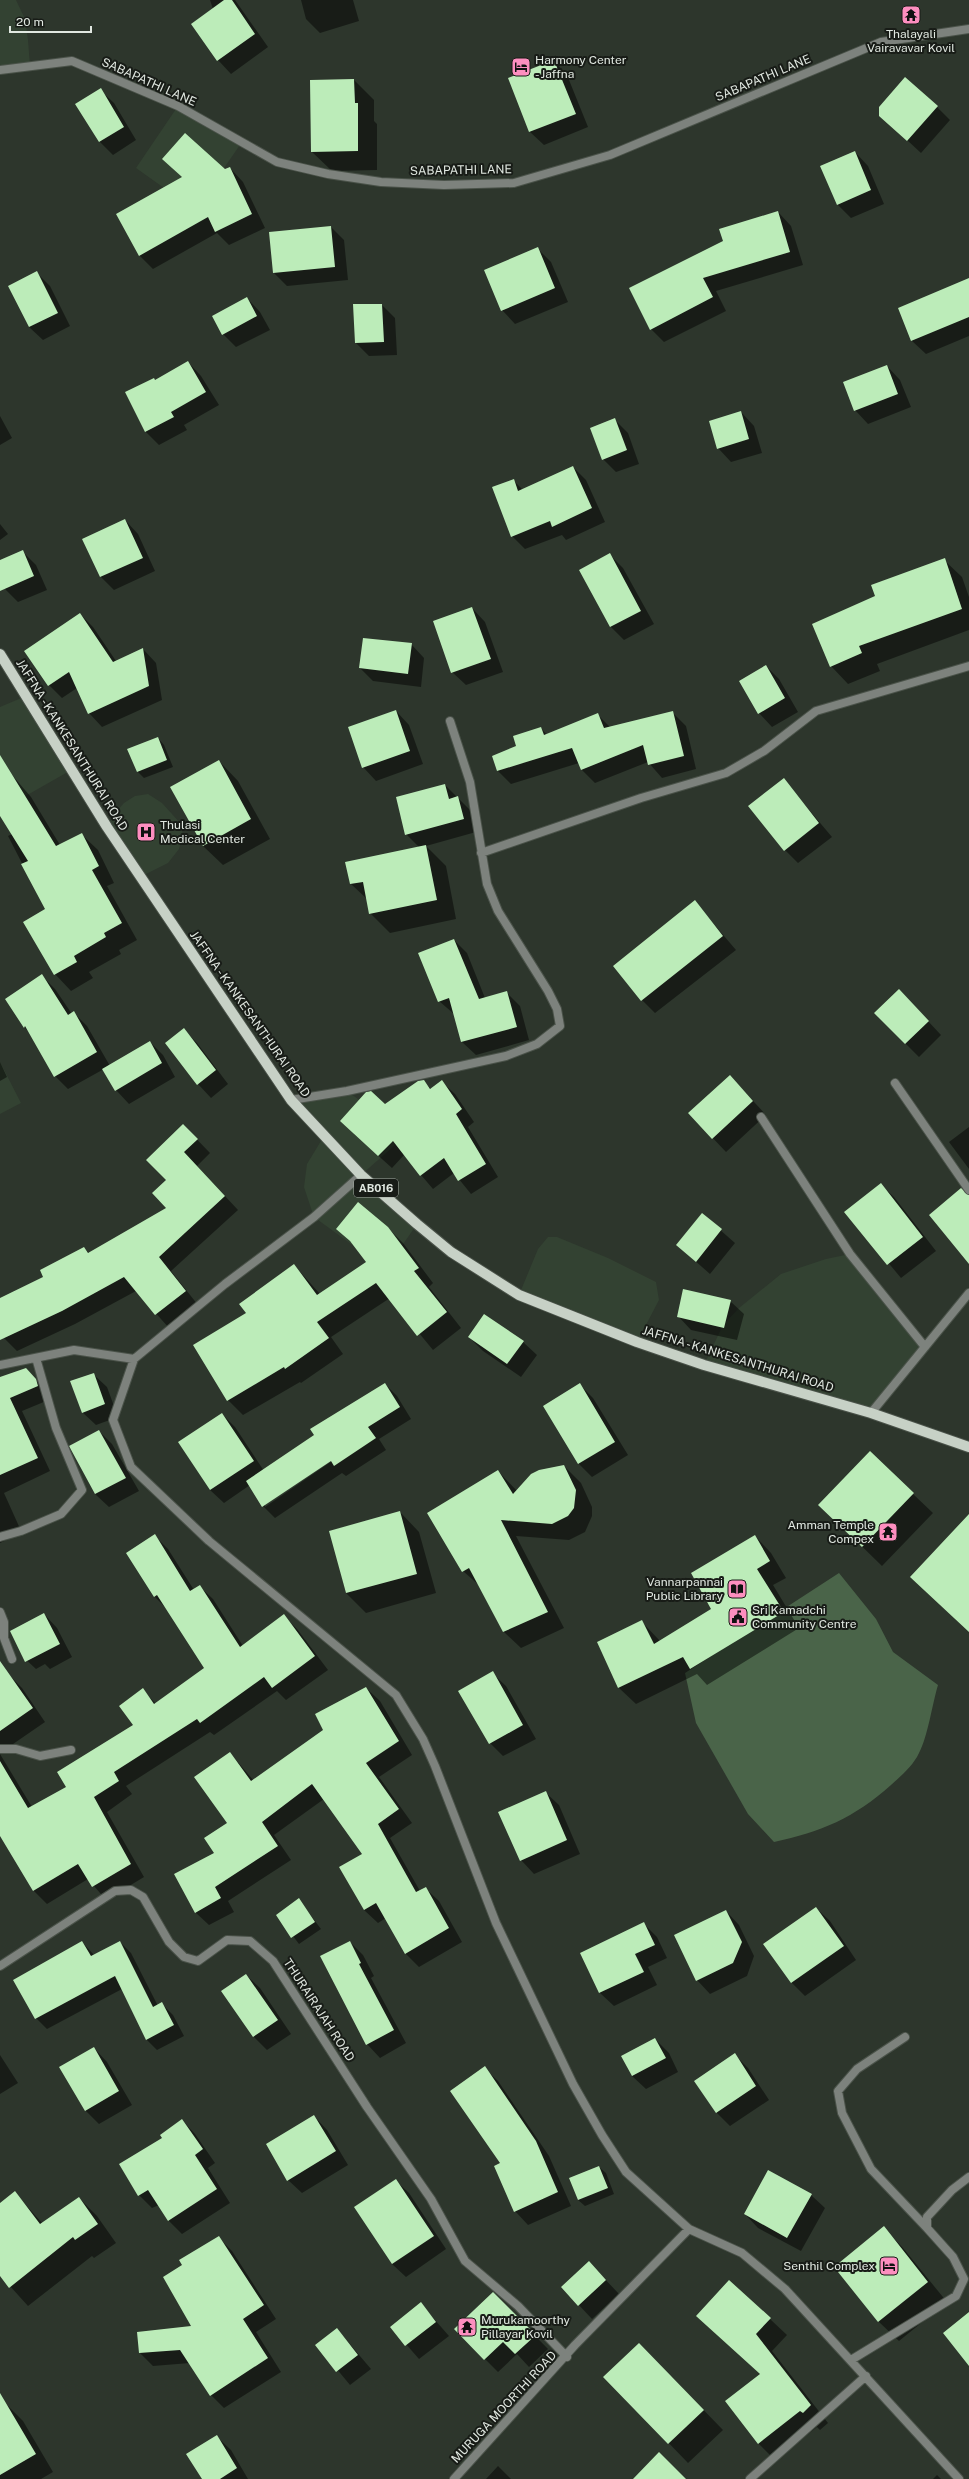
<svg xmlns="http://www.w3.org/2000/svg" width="969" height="2479" viewBox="0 0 969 2479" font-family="'Public Sans',sans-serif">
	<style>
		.built { fill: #334232 }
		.green { fill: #4a6449 }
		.shadow { fill: #0007; fill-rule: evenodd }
		.building { fill: #bcecb9 }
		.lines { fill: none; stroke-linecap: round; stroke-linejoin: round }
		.minor-casing { stroke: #4a5249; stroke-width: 10 }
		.primary-casing { stroke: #4a5249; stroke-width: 12 }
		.minor { stroke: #7d827d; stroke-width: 8 }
		.primary { stroke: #c7d1c6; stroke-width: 10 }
		.labels { text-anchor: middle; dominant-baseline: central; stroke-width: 4; stroke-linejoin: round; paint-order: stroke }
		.shield { fill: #181c17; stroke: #a5aba4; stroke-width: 1 }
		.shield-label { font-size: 11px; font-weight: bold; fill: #e1e8e1 }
		.poi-label { font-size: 12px; fill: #e1e8e1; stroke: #181c17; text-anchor: start }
		.street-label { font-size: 12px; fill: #e1e8e1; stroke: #181c17 }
	</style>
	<rect width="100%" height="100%" fill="#2d362c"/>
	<!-- built -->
	<path class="built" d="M0,0H16L25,19L28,40L30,66L0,70Z
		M178,106L242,142L195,210L136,168Z
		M26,696L73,769L8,806L0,808V707Z
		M148,794L162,803L181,824L183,836L179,849L168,863L140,877L107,827L114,814L124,803L135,796Z
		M0,1062L21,1103L0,1114Z
		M347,1091L389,1122L398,1133L394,1146L361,1175L417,1224L397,1253L371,1256L351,1244L314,1217L304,1187L307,1164L324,1136L291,1100Z
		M548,1237H557L608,1258L656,1282L659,1300L637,1342L519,1295L538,1249Z
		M850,1254L925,1347L871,1413L704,1365L723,1325L739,1308L781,1274L826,1259Z"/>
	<!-- green -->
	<path class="green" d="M839,1573L876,1619L893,1652L938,1685C932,1705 928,1736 919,1753C913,1766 901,1776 891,1785C854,1818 821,1832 774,1842L748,1814L696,1723L685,1673Z"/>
	<!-- shadow -->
	<path class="shadow" d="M210,0H235L268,47L231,74L218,60L213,9Z
		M301,0H353L359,21L320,33L306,19Z
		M554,61L567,75L588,127L544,145L530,132L510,79Z
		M354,80L374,100V121L377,124V170L332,171L312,152Z
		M100,90L114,103L136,140L113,155L100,142L77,104Z
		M937,107L950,120L921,153L880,115Z
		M855,152L868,166L884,204L851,218L837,204Z
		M163,159L225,171L230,168L243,182L265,228L229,245L217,233L153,269L140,256L117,215L183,178Z
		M778,212L791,226L803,265L716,291L726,311L664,342L651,329L724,241Z
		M331,227L344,240L348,280L287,286L274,273Z
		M538,249L551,262L568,302L515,324L502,310Z
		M37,273L50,286L70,326L43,340L29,327Z
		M969,279V336L926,354L912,341L899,308Z
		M247,298L260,312L270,330L236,347L223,334Z
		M382,305L395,318L397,355L369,356L356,343Z
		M188,362L201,376L219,405L184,425L187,430L159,445L145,431Z
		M887,366L900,380L911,407L868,424L855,410Z
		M741,412L754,426L762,453L731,462L718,448Z
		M0,416L12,438L0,445Z
		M614,419L628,433L639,464L616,472L603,459Z
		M573,467L586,480L605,522L566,540L562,535L525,549L512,536L513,480L523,490Z
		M125,520L138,534L155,571L114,590L101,577L84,540Z
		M0,524L8,534L0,540Z
		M23,552L36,565L47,590L18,602L5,589L0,577V561Z
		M609,554L623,568L654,624L624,640L611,627L580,570Z
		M944,560L962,577L969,597V630L877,664L880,671L848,684L831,666L877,597Z
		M472,608L485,622L503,672L466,685L452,672Z
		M80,614L93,627L116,661L143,649L156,663L162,700L102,727L89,713L77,688L62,698L49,685Z
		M411,644L424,658L421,687L373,681L360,668Z
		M766,666L779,679L798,712L772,727L759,713Z
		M396,711L409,725L423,764L376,781L363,767Z
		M672,712L686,726L696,769L662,778L648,762L595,783L582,770L579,763L511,784L498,771L493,757L517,747L541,728L547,735L597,714L611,728Z
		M158,738L164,745L173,767L144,778L137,771Z
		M0,761L31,797L60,845L81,834L98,850L114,883L107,886L137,940L119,950L121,954L89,972L93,978L71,991L55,974L46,910L8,836L12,834L0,814Z
		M219,761L238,781L270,839L223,865L203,846Z
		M783,779L832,837L798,863L785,850Z
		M445,785L471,811L476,832L426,846L446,866L456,919L390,933L370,913L368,900L351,884L419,847L406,834Z
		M695,902L736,950L655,1013L642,1000Z
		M454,940L467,953L485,998L506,992L520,1006L529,1040L476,1055L462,1042L454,1014L439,1001Z
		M42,976L55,989L72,1014L74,1013L87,1026L110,1066L150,1042L163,1055L175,1077L129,1104L116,1090L104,1069L68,1089L55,1076L30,1033L24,1027Z
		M912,1004L941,1035L919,1057L905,1043Z
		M184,1030L197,1043L228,1084L211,1098L198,1084L166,1043Z
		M0,1062L7,1077L0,1081Z
		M423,1081L431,1089L442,1082L455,1094L474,1122L468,1127L498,1177L471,1194L454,1173L433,1189L404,1155L392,1168L354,1134L385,1105Z
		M743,1090L766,1115L726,1152L689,1113Z
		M183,1125L210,1153L197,1166L238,1210L171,1271L198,1305L169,1328L136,1291L75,1324L17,1351L4,1338L0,1331V1299L45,1277L84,1248L90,1254L168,1208V1180Z
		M969,1127V1169L949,1142Z
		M880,1184L894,1197L936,1251L901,1278L846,1212Z
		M702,1214L735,1243L710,1274L677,1245Z
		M388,1228L403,1243L433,1283L429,1287L461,1328L433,1350L390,1298L331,1337L343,1354L301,1383L300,1382L243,1415L228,1400L247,1314L294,1265L320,1294L367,1262L357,1248L337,1229Z
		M730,1301L744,1314L737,1340L691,1330L678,1316Z
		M469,1337L523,1342L537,1355L521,1377L483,1351Z
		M26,1369L51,1399L22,1411L50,1471L4,1493L22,1533L0,1543V1380Z
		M93,1374L107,1387L118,1417L96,1425L82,1412Z
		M385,1384L397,1396L411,1419L379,1439L386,1450L346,1476L342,1473L275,1518L263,1506L250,1485L224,1503L210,1490L179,1443L222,1414L235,1427L264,1471ZM334,1458L335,1459L265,1507V1504Z
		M580,1385L593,1398L628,1455L592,1477L579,1464L544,1406Z
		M99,1431L112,1444L139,1491L109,1507L95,1494Z
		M564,1466L581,1483L592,1507V1516L585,1532L569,1540L516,1536L564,1628L521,1648L504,1632L481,1587L463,1571L498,1471L517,1491Z
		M913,1494L933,1513L882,1566L840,1525Z
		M400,1512L419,1532L436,1593L366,1613L346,1593L330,1531Z
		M155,1536L168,1549L194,1590L199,1586L213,1599L243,1646L284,1616L297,1629L328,1670L286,1700L277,1691L214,1735L210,1732L126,1786L132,1794L107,1812L144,1877L106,1900L88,1879L47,1904L34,1891L0,1834V1754L32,1807L67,1787L134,1726L143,1690L156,1704L206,1668L168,1610L155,1597Z
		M755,1536L771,1553L786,1578L773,1585L799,1628L707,1685L697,1674L636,1704L619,1688L598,1643L642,1622L660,1641L713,1609Z
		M44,1614L57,1628L72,1657L50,1669L45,1664L36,1669L22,1656Z
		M492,1673L506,1686L536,1739L503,1756L490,1743Z
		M9,1675L22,1688L45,1722L0,1753V1684Z
		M366,1688L380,1701L412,1755L379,1777L412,1823L390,1838L420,1891L425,1888L439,1901L462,1942L419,1967L405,1953L386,1918L378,1923L364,1910V1854L324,1799L274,1835L291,1860L228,1901L234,1912L209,1925L195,1912L228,1823L230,1753L254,1781L325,1730Z
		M545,1792L559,1805L580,1854L534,1874L521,1860Z
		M299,1900L321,1929L299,1944L277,1915Z
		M816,1908L830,1921L856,1960L805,1996L791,1982Z
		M726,1911L739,1925L754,1956L747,1976L710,1994L697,1980Z
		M644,1924L657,1937L667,1958L648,1967L657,1985L614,2006L600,1993L582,1953Z
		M82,1942L94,1955L120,1942L131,1953L158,2006L162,2004L173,2015L184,2036L157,2050L146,2039L122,1989L47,2029L36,2018Z
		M350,1942L363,1955L374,1976L371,1978L406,2043L380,2058L367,2044Z
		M246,1975L260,1988L291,2034L267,2050L254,2037L223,1991Z
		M655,2039L669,2053L678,2072L646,2089L632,2076Z
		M94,2048L107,2062L132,2105L99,2124L85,2110Z
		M0,2055L18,2083L0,2094Z
		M735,2055L748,2068L769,2100L730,2126L717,2113L695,2081Z
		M484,2068L498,2081L549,2156L571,2206L528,2225L515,2211L502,2163Z
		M314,2116L327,2130L348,2165L302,2193L288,2180Z
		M182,2120L195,2134L215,2163L208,2168L230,2203L182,2234L169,2221L159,2205L152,2208L139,2195L164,2139Z
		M599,2167L606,2173L614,2194L585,2206L578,2200Z
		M395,2180L409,2193L446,2249L406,2277L392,2264Z
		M15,2193L43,2224L79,2198L97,2216L116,2243L94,2258L92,2256L28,2306L0,2275V2204Z
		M811,2195L825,2208L801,2251L758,2228L745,2214Z
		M884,2228L903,2248L947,2302L899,2341L879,2322L835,2268Z
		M219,2238L232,2251L276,2319L256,2332L281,2372L224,2408L211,2395L190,2363L153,2366L140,2353L193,2327L184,2266Z
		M602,2276L619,2294L592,2319L562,2287Z
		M493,2293L548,2349L529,2367L517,2354L498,2372L455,2329Z
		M421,2304L449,2336L419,2359L391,2327Z
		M770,2319L787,2335L772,2351L828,2423L820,2430L817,2427L775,2460L758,2443L761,2375L715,2333Z
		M337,2329L371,2369L350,2385L317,2345Z
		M659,2364L723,2430L688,2463L605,2377Z
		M5,2403L23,2421L53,2472L41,2479H0V2406Z
		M217,2437L231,2450L248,2479H203Z
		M498,2466L511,2479H486Z
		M937,2475L941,2479H933Z"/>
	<!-- building -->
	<path class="building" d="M224,0H232L255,34L217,61L191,24Z
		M554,60L576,114L529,132L508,78Z
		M905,77L938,106L907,141L879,116V107Z
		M354,79L355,103H358V151L311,152L310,80Z
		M101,88L124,127L99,142L75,104Z
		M185,133L225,169L230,167L252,214L215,232L208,217L139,256L116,214L182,177L162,159Z
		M855,151L871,190L837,205L820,166Z
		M778,211L790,252L703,278L713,297L650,330L629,288L723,241L719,229Z
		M331,226L335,267L273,273L269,232Z
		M538,247L555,288L501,311L484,270Z
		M37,271L58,313L29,327L8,286Z
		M969,278V317L911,341L898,308Z
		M247,297L257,316L222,335L212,316Z
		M353,304H382L384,342L355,343Z
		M188,361L206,392L171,412L174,417L145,432L125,392L154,378L155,380Z
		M887,365L898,394L854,411L843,382Z
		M741,411L749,439L717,449L709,421Z
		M615,418L627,450L602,460L590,428Z
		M573,466L592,508L552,527L550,521L511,537L492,487L514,479L518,491Z
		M125,519L143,558L100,577L82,539Z
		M23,550L34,576L0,591V560Z
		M610,553L641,611L610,627L579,570Z
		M945,558L962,609L859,646L862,653L830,667L812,624L875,596L871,585Z
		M472,607L491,659L451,673L433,621Z
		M80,613L113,662L143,648L149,686L88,714L69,672L48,686L24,651Z
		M363,638L412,643L408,674L359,668Z
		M766,665L785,698L758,714L739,681Z
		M396,710L410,751L362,768L348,727Z
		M673,711L684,756L648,765L643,745L581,770L572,748L497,771L492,756L516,746L513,736L541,727L544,735L598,713L604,728Z
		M158,737L167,760L137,772L127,749Z
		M0,755L56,846L82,833L99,866L92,870L122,923L104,933L106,937L74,956L77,962L54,975L23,922L45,909L21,864L28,861L0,816Z
		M219,760L251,819L203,846L170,787Z
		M784,778L819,823L784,851L748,806Z
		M445,784L449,799L458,796L464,819L405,835L396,797Z
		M426,845L437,900L369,914L363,882L350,884L345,862Z
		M695,900L723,936L641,1001L613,966Z
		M454,939L479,999L507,991L517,1027L461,1042L449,998L438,1002L418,953Z
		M42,974L68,1015L74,1011L97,1052L54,1077L25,1026L24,1028L5,999Z
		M899,989L929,1021L905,1044L874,1013Z
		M184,1028L216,1070L197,1085L165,1043Z
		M150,1041L162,1063L115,1091L102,1069Z
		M730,1075L753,1101L712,1139L688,1113Z
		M424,1080L430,1089L442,1080L462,1109L456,1114L486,1164L458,1181L444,1158L420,1176L393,1141L378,1156L340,1121L366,1092L371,1091L385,1104L418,1081Z
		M183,1124L198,1139L184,1152L225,1196L159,1257L186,1291L155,1315L124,1277L62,1311L0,1340V1298L43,1277L40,1270L84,1247L88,1253L166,1208L152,1193L166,1180L146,1160Z
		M881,1183L923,1237L887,1265L844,1212Z
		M961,1188L969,1195V1264L929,1215Z
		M358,1202L388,1227L419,1268L414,1271L447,1312L417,1336L376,1283L317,1322L329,1338L285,1369L284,1367L227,1401L193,1345L246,1313L239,1304L294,1264L317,1295L366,1262L350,1241L336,1229Z
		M702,1213L722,1229L696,1262L676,1245Z
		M683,1289L731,1300L724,1328L677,1317Z
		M484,1314L524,1341L507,1364L468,1337Z
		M26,1368L36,1379L38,1386L10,1398L38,1458L0,1475V1377Z
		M94,1373L105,1404L82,1413L70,1381Z
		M385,1383L400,1407L368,1427L376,1438L334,1466L331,1461L262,1507L246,1481L314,1435L310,1429Z
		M580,1383L615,1442L578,1464L543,1406Z
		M222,1413L254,1461L210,1490L178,1442Z
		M99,1430L126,1478L95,1494L69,1446Z
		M870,1451L914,1493L862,1547L818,1505Z
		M564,1465L576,1490L574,1508L568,1516L552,1524L501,1520L548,1612L503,1632L469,1568L462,1572L427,1513L498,1470L513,1494L531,1474L539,1470Z
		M400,1511L417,1574L346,1593L329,1531Z
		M969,1514V1632L910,1577Z
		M155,1534L190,1591L200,1585L240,1647L284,1614L315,1656L272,1688L264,1677L200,1723L197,1719L114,1772L119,1781L94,1797L131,1864L92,1887L78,1864L33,1891L0,1836V1761L28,1808L66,1787L57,1772L133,1725L119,1706L143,1688L154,1704L204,1668L157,1595L154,1597L126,1553Z
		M755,1535L770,1561L757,1569L784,1612L690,1669L683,1657L618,1688L597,1642L642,1620L654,1644L711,1609L691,1573Z
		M44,1613L60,1644L25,1662L10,1631Z
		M0,1661L33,1708L0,1731Z
		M493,1671L523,1725L489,1744L458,1691Z
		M366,1687L399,1741L366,1763L399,1809L378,1824L416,1892L426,1887L449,1928L405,1954L376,1903L364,1910L339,1867L362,1854L312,1784L262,1822L278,1846L215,1887L221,1898L195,1913L174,1874L214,1853L204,1838L227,1823L194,1777L230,1752L251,1781L323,1730L315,1714Z
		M546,1791L567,1840L520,1861L498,1812Z
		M299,1898L315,1922L291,1938L276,1915Z
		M816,1907L844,1946L791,1983L763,1944Z
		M726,1910L742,1942L733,1963L696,1981L674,1935Z
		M644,1922L655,1945L635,1954L644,1972L599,1993L580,1953Z
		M82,1941L91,1956L120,1941L153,2007L162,2002L174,2025L146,2040L115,1976L35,2019L13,1980Z
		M350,1941L361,1963L359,1964L394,2030L366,2045L320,1956Z
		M246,1974L278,2020L253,2037L221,1991Z
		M655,2038L666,2058L632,2076L621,2056Z
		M94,2047L119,2091L85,2111L59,2067Z
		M735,2053L756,2086L716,2113L694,2081Z
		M485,2066L536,2141L558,2192L514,2212L494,2166L500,2163L450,2091Z
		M314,2115L336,2151L287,2181L266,2144Z
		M182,2119L203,2149L195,2155L217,2189L168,2221L148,2190L138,2196L119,2164L162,2138L160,2135Z
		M599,2166L608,2188L578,2200L569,2178Z
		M768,2170L812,2194L787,2238L744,2214Z
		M396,2179L434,2236L392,2264L354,2207Z
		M15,2191L40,2224L79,2197L98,2224L75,2240L73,2237L9,2288L0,2276V2203Z
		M884,2226L928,2282L878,2322L834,2267Z
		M219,2236L264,2305L243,2319L268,2358L210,2396L180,2350L139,2353L137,2332L191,2326L163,2277L182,2265L179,2260Z
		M589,2261L606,2280L578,2306L561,2287Z
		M729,2280L771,2318L756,2334L811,2405L803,2413L800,2411L758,2444L725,2401L760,2374L696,2316Z
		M493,2292L536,2335L515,2354L503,2342L484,2360L454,2329Z
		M421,2302L436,2322L405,2346L390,2327Z
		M969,2312V2366L943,2333Z
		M337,2328L358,2355L336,2372L315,2345Z
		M639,2343L704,2410L668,2444L603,2377Z
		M0,2393L36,2454L0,2475Z
		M217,2435L237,2468L220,2479H202L186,2454Z
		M659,2452L686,2479H633Z"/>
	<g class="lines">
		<!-- minor casing -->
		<g class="minor-casing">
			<path id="minor" d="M0,70L72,61L178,106L277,162L328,174L381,182L444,185L514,183L610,155L881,42L969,29
				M481,853L641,798L726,773L764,751L816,711L969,666
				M895,1083L969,1190
				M291,1100L347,1091L506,1056L537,1044L560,1026L557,1009L548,991L498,911L487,884L470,782L450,721
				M761,1117L850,1254L925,1347
				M361,1175L314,1217L225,1284L134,1359L113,1420L131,1467L209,1541L396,1695L423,1739L435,1766L496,1923L573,2084L602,2135L626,2172L689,2229L742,2253L785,2289L959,2479
				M0,1365L74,1350L134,1359
				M871,1413L969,1293
				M0,1537L21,1531L61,1514L82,1490L56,1428L36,1358
				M0,1612L4,1622V1638L12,1659
				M0,1749H16L40,1756L71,1750
				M0,1966L115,1891L131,1890L143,1897L169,1942L184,1957L198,1961L227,1940L250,1941L273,1961L367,2107L431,2199L465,2261L518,2306L567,2357
				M905,2037L857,2069L838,2091L842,2113L871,2169L927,2228
				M851,2360L956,2296L964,2279L953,2257L927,2228V2217L952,2190L969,2177
				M454,2479L575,2345L689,2229
				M750,2479L866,2376"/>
		</g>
		<!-- primary casing -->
		<g class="primary-casing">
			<path id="primary" d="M0,654L107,827L291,1100L361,1175L417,1224L451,1252L519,1295L637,1342L704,1365L871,1413L969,1447"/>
		</g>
		<!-- minor -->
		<use href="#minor" class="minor"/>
		<!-- primary -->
		<use href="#primary" class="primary"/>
	</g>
	<!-- icons -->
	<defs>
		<g id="temple-square" transform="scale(1)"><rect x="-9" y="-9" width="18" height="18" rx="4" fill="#fd8ebf" stroke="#181c17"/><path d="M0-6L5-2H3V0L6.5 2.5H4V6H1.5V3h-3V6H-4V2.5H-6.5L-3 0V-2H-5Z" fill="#111"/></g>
		<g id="hotel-square" transform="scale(1)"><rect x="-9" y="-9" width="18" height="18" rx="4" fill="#fd8ebf" stroke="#181c17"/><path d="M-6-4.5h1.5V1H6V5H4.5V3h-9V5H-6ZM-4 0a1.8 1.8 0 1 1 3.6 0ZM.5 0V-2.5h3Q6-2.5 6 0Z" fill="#111"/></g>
		<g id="hospital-square" transform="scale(1)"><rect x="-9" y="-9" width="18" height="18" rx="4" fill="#fd8ebf" stroke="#181c17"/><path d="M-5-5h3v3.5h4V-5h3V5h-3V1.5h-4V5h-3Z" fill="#111"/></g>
		<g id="library-square" transform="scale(1)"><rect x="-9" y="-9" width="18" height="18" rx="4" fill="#fd8ebf" stroke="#181c17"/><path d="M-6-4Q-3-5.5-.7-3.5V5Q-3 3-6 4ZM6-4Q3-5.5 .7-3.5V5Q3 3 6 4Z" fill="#111"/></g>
		<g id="civic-square" transform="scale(1)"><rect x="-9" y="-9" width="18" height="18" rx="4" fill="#fd8ebf" stroke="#181c17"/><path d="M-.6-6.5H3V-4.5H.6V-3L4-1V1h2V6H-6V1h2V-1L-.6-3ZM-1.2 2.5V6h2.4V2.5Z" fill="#111"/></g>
	</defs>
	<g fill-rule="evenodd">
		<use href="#temple-square" x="911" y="15"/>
		<use href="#hotel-square" x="521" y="67"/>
		<use href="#hospital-square" x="146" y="832"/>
		<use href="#temple-square" x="888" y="1532"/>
		<use href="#library-square" x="737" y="1589"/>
		<use href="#civic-square" x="738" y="1617"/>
		<use href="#hotel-square" x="889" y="2266"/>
		<use href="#temple-square" x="467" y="2327"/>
	</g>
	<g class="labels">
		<!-- shield labels -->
		<rect class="shield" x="354" y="1179" width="44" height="18" rx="3"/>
		<g class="shield-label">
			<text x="376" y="1188">AB016</text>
		</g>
		<!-- poi labels -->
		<g class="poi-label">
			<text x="911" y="34" text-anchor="middle">Thalayali<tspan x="911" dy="14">Vairavavar Kovil</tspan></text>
			<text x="535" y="60">Harmony Center<tspan x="535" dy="14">- Jaffna</tspan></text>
			<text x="160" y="825">Thulasi<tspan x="160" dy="14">Medical Center</tspan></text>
			<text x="874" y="1525" text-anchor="end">Amman Temple<tspan x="874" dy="14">Compex</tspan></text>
			<text x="723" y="1582" text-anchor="end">Vannarpannai<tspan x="723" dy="14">Public Library</tspan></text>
			<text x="752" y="1610">Sri Kamadchi<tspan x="752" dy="14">Community Centre</tspan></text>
			<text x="875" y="2266" text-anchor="end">Senthil Complex</text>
			<text x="481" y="2320">Murukamoorthy<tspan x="481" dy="14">Pillayar Kovil</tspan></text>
		</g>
		<!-- street labels -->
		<g class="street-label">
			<text transform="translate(763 78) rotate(-23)">SABAPATHI LANE</text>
			<text transform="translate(149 82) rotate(24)">SABAPATHI LANE</text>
			<text transform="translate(461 170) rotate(-1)">SABAPATHI LANE</text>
			<text transform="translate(72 745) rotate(58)">JAFFNA - KANKESANTHURAI ROAD</text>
			<text transform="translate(250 1014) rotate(55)">JAFFNA - KANKESANTHURAI ROAD</text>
			<text transform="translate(738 1359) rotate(17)">JAFFNA - KANKESANTHURAI ROAD</text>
			<text transform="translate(319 2010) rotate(57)">THURAIRAJAH ROAD</text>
			<text transform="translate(504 2407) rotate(-47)">MURUGA MOORTHI ROAD</text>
		</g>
	</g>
	<!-- scale -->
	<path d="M10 26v6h81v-6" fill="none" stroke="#e1e8e1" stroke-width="2"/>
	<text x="16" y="26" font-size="12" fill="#e1e8e1" stroke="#181c17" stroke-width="3" paint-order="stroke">20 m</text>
</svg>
